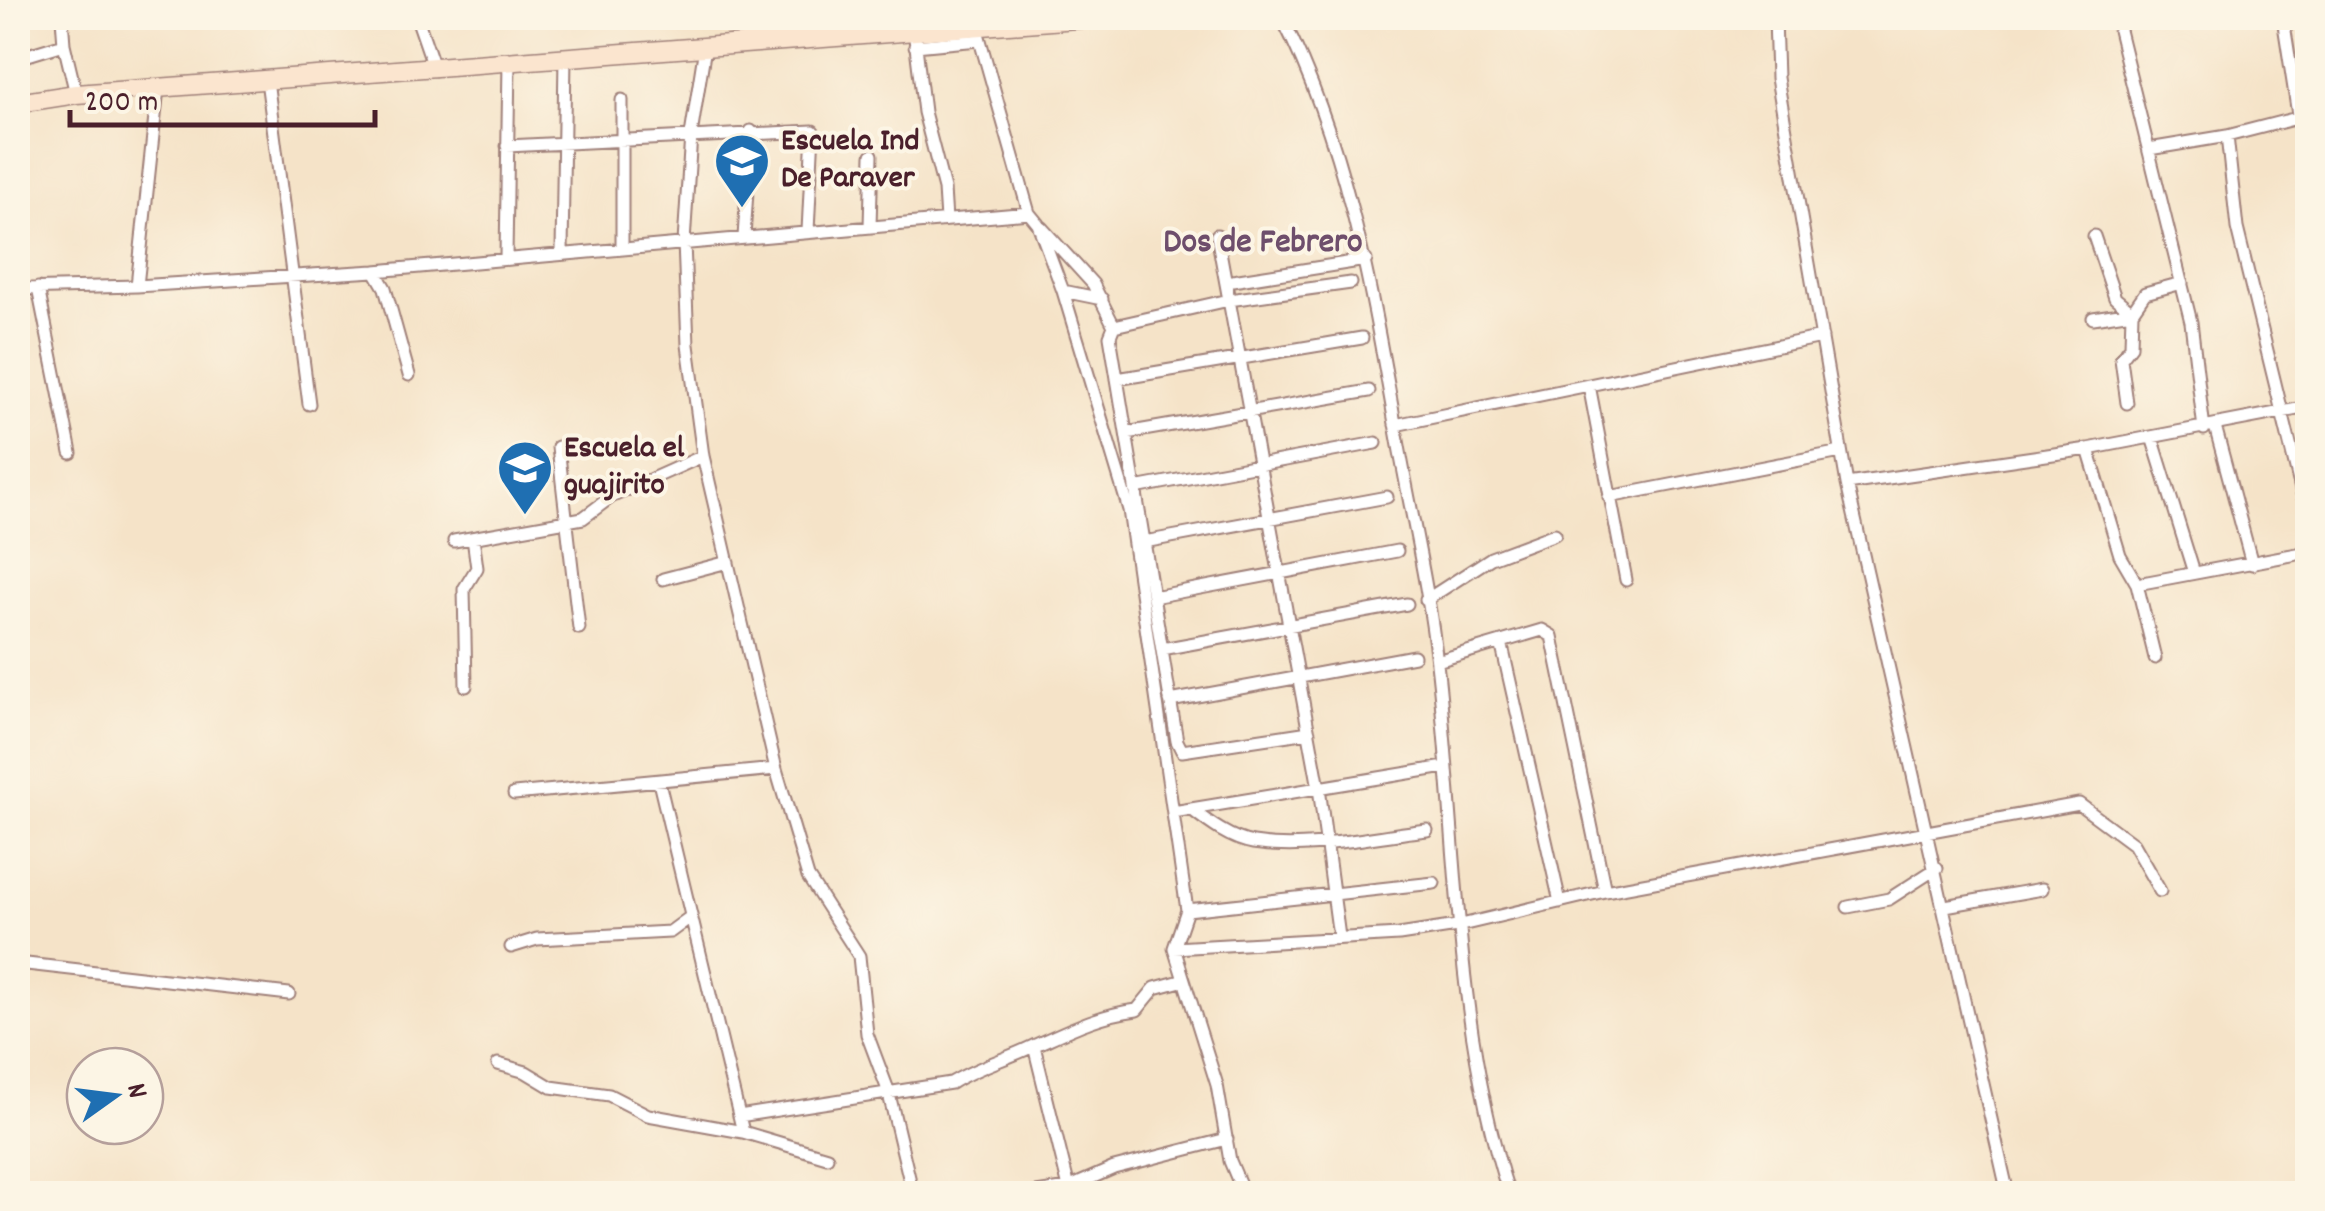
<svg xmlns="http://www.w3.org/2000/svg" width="2325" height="1211" viewBox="0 0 2325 1211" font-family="Dekko,sans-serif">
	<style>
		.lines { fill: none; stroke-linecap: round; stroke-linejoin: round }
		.minor-casing { stroke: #a0817a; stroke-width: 15 }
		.secondary-casing { stroke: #a0817a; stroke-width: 21 }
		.minor { stroke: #fff; stroke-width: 11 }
		.secondary { stroke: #fbe5cf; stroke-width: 18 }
		.labels { text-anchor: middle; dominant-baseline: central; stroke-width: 8; stroke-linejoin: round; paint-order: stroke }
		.poi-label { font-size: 32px; font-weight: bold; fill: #4a1f2b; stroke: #fcf5e5; text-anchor: start }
		.neighbourhood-label { font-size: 35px; font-weight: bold; fill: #6e4e6c; stroke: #fcf5e5 }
	</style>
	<rect width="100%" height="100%" fill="#fcf5e5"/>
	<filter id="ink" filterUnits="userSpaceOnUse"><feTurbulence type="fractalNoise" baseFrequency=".01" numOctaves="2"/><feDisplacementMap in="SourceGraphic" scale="20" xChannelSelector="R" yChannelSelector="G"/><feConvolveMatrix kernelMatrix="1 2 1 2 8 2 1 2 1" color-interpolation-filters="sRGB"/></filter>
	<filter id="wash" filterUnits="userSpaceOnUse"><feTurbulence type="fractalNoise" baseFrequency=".0048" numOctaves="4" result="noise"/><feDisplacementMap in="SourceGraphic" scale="40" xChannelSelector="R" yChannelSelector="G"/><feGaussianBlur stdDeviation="2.25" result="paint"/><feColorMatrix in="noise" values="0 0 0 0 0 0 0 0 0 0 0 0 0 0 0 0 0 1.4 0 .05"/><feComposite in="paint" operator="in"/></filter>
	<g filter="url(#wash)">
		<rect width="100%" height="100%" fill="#f5e3c8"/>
	</g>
	<g filter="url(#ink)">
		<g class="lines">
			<!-- minor casing -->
			<g class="minor-casing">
				<path id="minor" d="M62,18L64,44
					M417,18L435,70
					M855,18L859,34
					M1282,18C1350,151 1373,301 1399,446C1412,518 1429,590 1437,663C1458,841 1453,1021 1509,1194
					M1775,18L1777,78L1847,484L2008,1194
					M2116,18L2191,322L2204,429
					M2283,18L2308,179
					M976,26L1029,213L1038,224L1063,291L1129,510L1187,910L1174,948L1217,1085L1230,1161L1244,1194
					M914,30L924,112L944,189L946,220
					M915,46L979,40
					M705,47L691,135L684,242L688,345L703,456L776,769L808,877L859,956L867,1034L888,1090L913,1194
					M18,58L64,44L76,94
					M267,80L309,404
					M2227,136L2237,228L2308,518
					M507,146L813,131L808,231
					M2149,149L2227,136L2301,117
					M870,226L872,155
					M1041,227L1093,284L1114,326L1110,336L1177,741L1182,751L1309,732
					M1217,235L1319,788L1339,937
					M2094,236L2115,298L2132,312L2131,346L2121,359L2127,403
					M744,237L751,131
					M622,247V100
					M562,252L565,57
					M506,257L509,61
					M375,271L385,288L409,375
					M1226,282L1366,260
					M137,286L375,271L1029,213
					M38,288L71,453
					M18,289L137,286L158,88
					M1063,291L1102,299
					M2093,318L2132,312L2145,293L2182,283
					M1114,326L1229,300L1351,283
					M1117,379L1362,338
					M1589,385L1626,580
					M1395,425L1822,337
					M2215,426L2252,564
					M1126,433L1369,391
					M2152,437L2194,573
					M558,447L579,628
					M2088,449L2120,555L2137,584L2155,658
					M1847,484L2088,449L2308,407
					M1135,488L1376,443
					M1609,497L1841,452
					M454,541L583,518L611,497L703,456
					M1144,542L1387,497
					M663,579L728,562
					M2137,584L2308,552
					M1153,597L1397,551
					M1426,600L1491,558L1555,534
					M1501,642L1560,902
					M1162,649L1407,604
					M1437,661L1542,630L1552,636L1605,891
					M466,686L464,589L477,568L473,538
					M1170,701L1414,656
					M659,782L743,1132
					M514,794L776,769
					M1191,809C1209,823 1230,839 1253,843C1309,852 1372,836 1427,830
					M1173,812L1445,767
					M1945,906L2042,889
					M1848,907L1889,899L1937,868
					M1187,910L1434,883
					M511,947L537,939L670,932L689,918
					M1174,948L1399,935L1457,926L1605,891L2079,804L2133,844L2160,891
					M18,963L289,994
					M1034,1046L1070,1192
					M498,1064L526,1072L551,1087L609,1095L648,1115L743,1132L827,1157
					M739,1116L951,1083C977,1067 1004,1060 1031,1047C1067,1031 1097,1015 1137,1010L1155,988L1181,981
					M1030,1194L1068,1188L1114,1168L1227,1139"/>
			</g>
			<!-- secondary casing -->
			<g class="secondary-casing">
				<path id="secondary" d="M18,103L76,94L1090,18"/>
			</g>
			<!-- minor -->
			<use href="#minor" class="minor"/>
			<!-- secondary -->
			<use href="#secondary" class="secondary"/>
		</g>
	</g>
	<!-- icons -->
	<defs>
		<g id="school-pin" transform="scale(2.875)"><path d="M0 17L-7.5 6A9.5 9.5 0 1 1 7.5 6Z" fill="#1f6fb2" stroke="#fcf5e5"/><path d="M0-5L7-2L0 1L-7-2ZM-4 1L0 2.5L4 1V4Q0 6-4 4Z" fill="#fff"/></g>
	</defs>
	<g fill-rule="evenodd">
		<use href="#school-pin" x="742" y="161"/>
		<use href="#school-pin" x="525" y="468"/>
	</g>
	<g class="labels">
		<!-- poi labels -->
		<g class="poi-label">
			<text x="781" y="143">Escuela Ind<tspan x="781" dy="37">De Paraver</tspan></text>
			<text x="564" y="450">Escuela el<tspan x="564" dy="37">guajirito</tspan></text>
		</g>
		<!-- neighbourhood labels -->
		<g class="neighbourhood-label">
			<text x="1263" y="244">Dos de Febrero</text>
		</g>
	</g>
	<!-- margin -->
	<rect width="2325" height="1211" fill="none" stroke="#fcf5e5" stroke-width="60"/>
	<!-- north arrow -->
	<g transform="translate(115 1096) rotate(76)"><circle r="48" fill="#fcf5e5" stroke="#b59f9b" stroke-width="2.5"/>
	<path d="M0-8L18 38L0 25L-18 38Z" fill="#1f6fb2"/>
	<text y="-15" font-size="28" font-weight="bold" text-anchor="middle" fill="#4a1f2b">N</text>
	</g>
	<!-- scale -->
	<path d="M70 110v15h305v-15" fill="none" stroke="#4a1f2b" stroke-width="5"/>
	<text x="85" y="110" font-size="30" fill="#4a1f2b" stroke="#fcf5e5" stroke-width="8" paint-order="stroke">200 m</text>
</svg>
